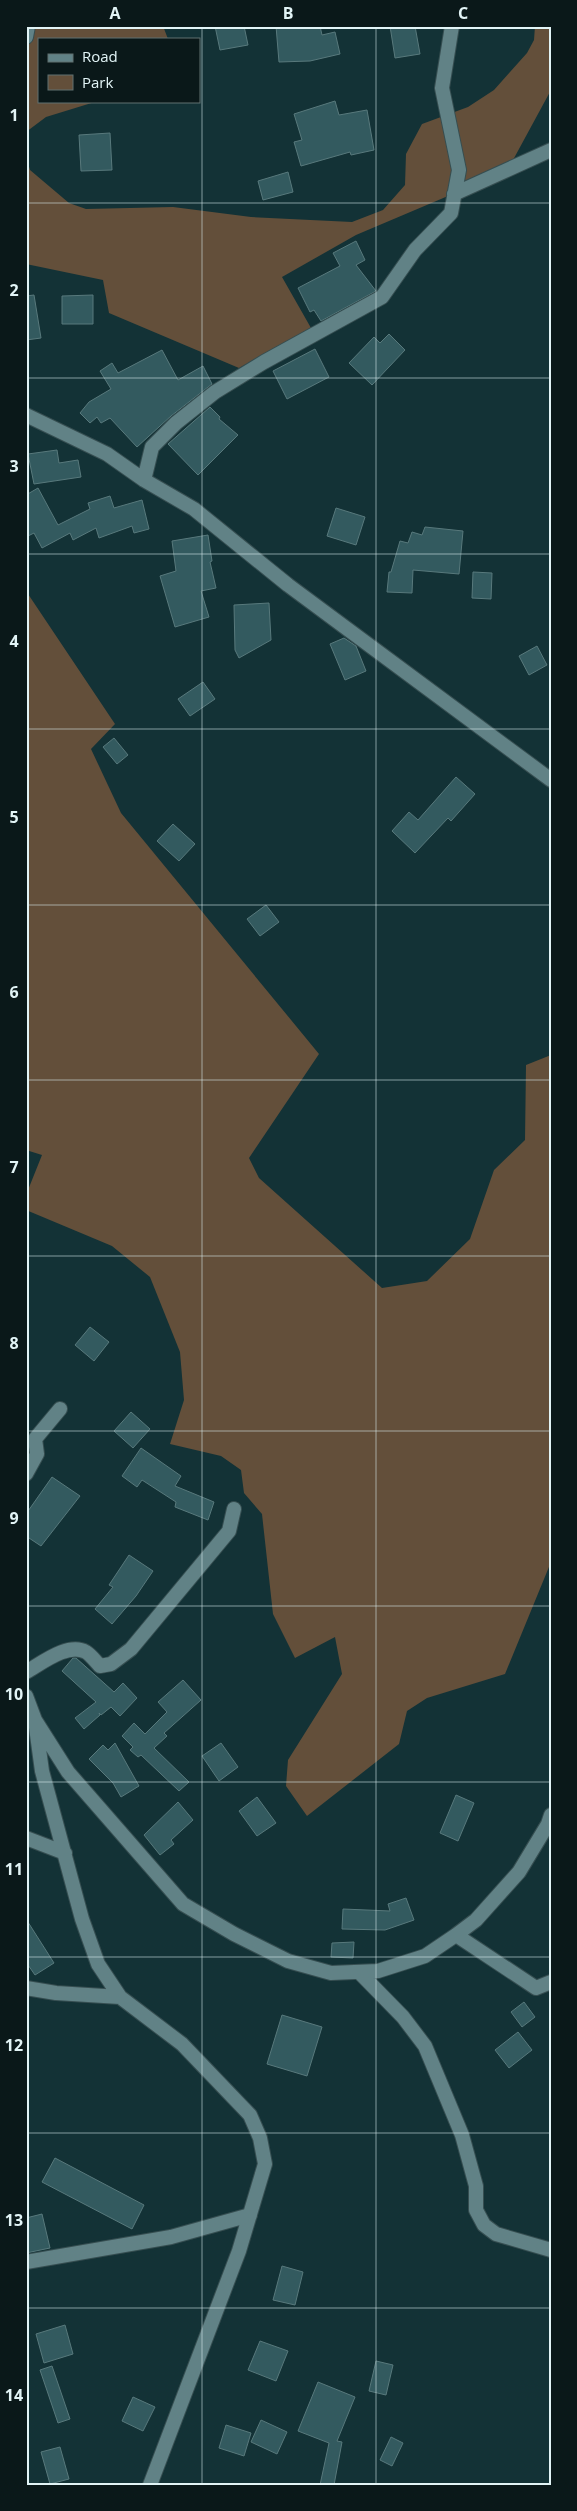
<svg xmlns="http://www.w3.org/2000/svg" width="577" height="2511" viewBox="0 0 577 2511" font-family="'Open Sans',sans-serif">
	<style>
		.green { fill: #634f3a }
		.building { fill: #335a5f; stroke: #58797c }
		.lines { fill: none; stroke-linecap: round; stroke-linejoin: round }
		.minor-casing { stroke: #364e51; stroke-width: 16 }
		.minor { stroke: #618286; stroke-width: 14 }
		.grid { fill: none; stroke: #e2f4f6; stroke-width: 1; stroke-opacity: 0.55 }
		.neatline { fill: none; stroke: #e2f4f6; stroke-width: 2 }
		.grid-label { font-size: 16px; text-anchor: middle; font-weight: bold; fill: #e2f4f6 }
	</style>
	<rect width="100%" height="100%" fill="#133236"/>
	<!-- green -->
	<path class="green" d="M26,26H163L168,39H39V101H98L46,117L26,132Z
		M535,26H551V90L507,171L356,235L282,277L311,328L239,368L109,313L103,280L26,264V157L30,170L69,203L86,209L173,207L251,217L352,222L383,210L405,185L406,154L422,124L468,107L494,90L527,53L534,40Z
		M26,591L115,724L91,749L121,813L319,1054L249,1158L259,1178L382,1288L427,1281L470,1239L494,1170L525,1140L526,1065L551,1055V1562L505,1674L427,1698L407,1711L399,1744L307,1816L286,1786L288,1760L342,1674L335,1637L295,1658L273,1614L262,1514L244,1493L241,1470L221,1456L170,1444L184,1400L180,1352L150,1277L112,1246L26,1210V1195L42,1155L26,1150Z"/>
	<!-- building -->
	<path class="building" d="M215,26H244L248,45L220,50Z
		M276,26H320L322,35L335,32L340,54L310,61L279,62Z
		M390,26H415L420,54L395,58Z
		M335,101L339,115L367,110L374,150L351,155L350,152L301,166L294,142L302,140L294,114Z
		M110,133L112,170L81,171L79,135Z
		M288,172L293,192L263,200L258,181Z
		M356,241L365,260L356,265L376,291L321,321L314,310L310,312L298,288L340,266L333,253Z
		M34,295L41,338L26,340V296Z
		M93,295V324H62V296Z
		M389,334L405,350L372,385L349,363L374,337L380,343Z
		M315,349L329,377L287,399L273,371Z
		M162,350L178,380L203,366L212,384L171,416L137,447L110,418L101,423L97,417L90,423L80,413L89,402L111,389L100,371L112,363L118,373Z
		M210,407L220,417L219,419L238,435L198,475L168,444Z
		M57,450L59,463L78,460L81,477L34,484L28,454Z
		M38,488L58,525L90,509L88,503L110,496L114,508L142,500L149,529L134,533L132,526L99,538L96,528L73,540L70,533L42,548L34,533L26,537V495Z
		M336,508L365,517L356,545L327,536Z
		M425,527L463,531L459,574L413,570L412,593L387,592L389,572H391L400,541L408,543L412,532L422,535Z
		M208,535L212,561L210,562L216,588L201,591L209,617L175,627L160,576L176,571L172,541Z
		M473,572L492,573L491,599L472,598Z
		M269,603L271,640L239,658L235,650L234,605Z
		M344,638L356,646L366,671L345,680L330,644Z
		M537,646L547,665L529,675L519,656Z
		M203,682L215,699L190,716L178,699Z
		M114,738L128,755L117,764L103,747Z
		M456,777L475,794L451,821L448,818L415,853L392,831L409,812L418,820Z
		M173,824L195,844L179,861L157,841Z
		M266,905L279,922L260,936L247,919Z
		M90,1327L109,1342L94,1361L75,1345Z
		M131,1412L150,1429L133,1448L114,1431Z
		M141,1448L181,1476L175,1486L214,1502L208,1520L175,1507L176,1502L142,1480L137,1487L122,1476Z
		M52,1477L80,1496L41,1546L26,1536V1514Z
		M129,1555L153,1571L136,1596L112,1624L95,1609L113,1587L109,1585Z
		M73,1658H76L114,1692L123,1683L137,1698L120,1716L111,1707L101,1715L99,1713L100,1715L84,1729L75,1718L96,1702L62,1671Z
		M183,1680L201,1700L164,1733L167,1736L154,1748L189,1782L179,1791L141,1755L138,1757L130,1750L133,1747L122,1736L134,1723L145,1734L167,1712L158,1702Z
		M115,1743L139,1786L121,1797L113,1783L89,1759L103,1745L108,1750Z
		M221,1743L238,1767L219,1781L202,1756Z
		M456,1795L474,1803L458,1841L440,1833Z
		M257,1797L276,1823L257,1836L239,1811Z
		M178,1802L193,1820L171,1840L174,1844L160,1855L144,1835Z
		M406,1898L414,1920L385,1930L342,1929L343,1909L390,1911L388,1904Z
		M26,1919L54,1963L35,1975L26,1962Z
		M354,1942L353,1958L331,1957L332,1943Z
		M524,2002L535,2017L522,2027L511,2012Z
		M282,2015L322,2027L307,2076L267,2064Z
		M518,2032L532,2050L509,2068L495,2050Z
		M55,2158L144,2205L132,2229L42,2182Z
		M42,2214L50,2248L26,2253V2218Z
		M282,2266L303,2272L295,2305L273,2300Z
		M65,2325L73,2354L44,2363L36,2334Z
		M260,2341L288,2351L276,2381L248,2370Z
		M376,2361L393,2365L386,2395L369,2391Z
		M52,2366L70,2419L58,2423L40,2370Z
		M318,2382L355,2397L337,2441L342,2442L334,2485H320L329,2443L298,2431Z
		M133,2397L155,2407L143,2431L122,2421Z
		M261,2420L287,2432L277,2454L251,2442Z
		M226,2425L251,2433L244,2456L219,2448Z
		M391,2437L403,2443L392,2466L380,2460Z
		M60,2447L69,2479L50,2484L41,2452Z"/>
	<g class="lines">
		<!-- minor casing -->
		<g class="minor-casing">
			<path id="minor" d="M26,37L28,26
				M454,194L551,150
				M26,415L107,454L144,480L194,509L288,585L551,780
				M144,480L152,447L176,423L215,392L264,362L382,297L415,250L451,213L459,170L442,88L452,26
				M26,1474L37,1454L35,1439L60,1409
				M26,1672C42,1663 68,1642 86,1652C91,1655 96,1662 100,1666L111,1664L131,1649L229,1531L234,1509
				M26,1696L35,1720L68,1772L183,1904L234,1934L288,1961L331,1973L378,1971L425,1956L456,1935L476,1920L519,1872L548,1824L551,1815
				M35,1720L42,1771L82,1919L98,1964L120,1997L182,2044L250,2115L260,2138L265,2164L239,2251L150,2485
				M26,1838L65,1853
				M456,1935L536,1988L551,1982
				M359,1972L403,2017L425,2046L462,2135L476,2186V2210L484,2225L496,2234L551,2250
				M26,1988L56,1993L120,1997
				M26,2262L171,2237L250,2215"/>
		</g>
		<!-- minor -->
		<use href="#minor" class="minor"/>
	</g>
	<!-- grid -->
	<path class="grid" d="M202,26V2485M376,26V2485M26,203H551M26,378H551M26,554H551M26,729H551M26,905H551M26,1080H551M26,1256H551M26,1431H551M26,1606H551M26,1782H551M26,1957H551M26,2133H551M26,2308H551"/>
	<!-- border -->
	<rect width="577" height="2511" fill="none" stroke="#0a1819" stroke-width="55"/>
	<!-- legend -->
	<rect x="38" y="38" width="162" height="65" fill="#0a1819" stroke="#607071"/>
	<rect x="48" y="54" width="25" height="8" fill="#618286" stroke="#607071"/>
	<text x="82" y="62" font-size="15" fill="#e2f4f6">Road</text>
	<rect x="48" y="75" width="25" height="15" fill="#634f3a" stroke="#607071"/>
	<text x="82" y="88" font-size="15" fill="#e2f4f6">Park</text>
	<rect x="28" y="28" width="522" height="2456" class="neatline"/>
	<g class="grid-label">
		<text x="115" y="19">A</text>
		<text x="288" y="19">B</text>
		<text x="463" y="19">C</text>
		<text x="14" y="121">1</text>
		<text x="14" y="296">2</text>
		<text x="14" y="472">3</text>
		<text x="14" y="647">4</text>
		<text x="14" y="823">5</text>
		<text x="14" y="998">6</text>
		<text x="14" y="1173">7</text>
		<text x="14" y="1349">8</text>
		<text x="14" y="1524">9</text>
		<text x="14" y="1700">10</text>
		<text x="14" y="1875">11</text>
		<text x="14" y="2051">12</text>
		<text x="14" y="2226">13</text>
		<text x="14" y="2401">14</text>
	</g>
</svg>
